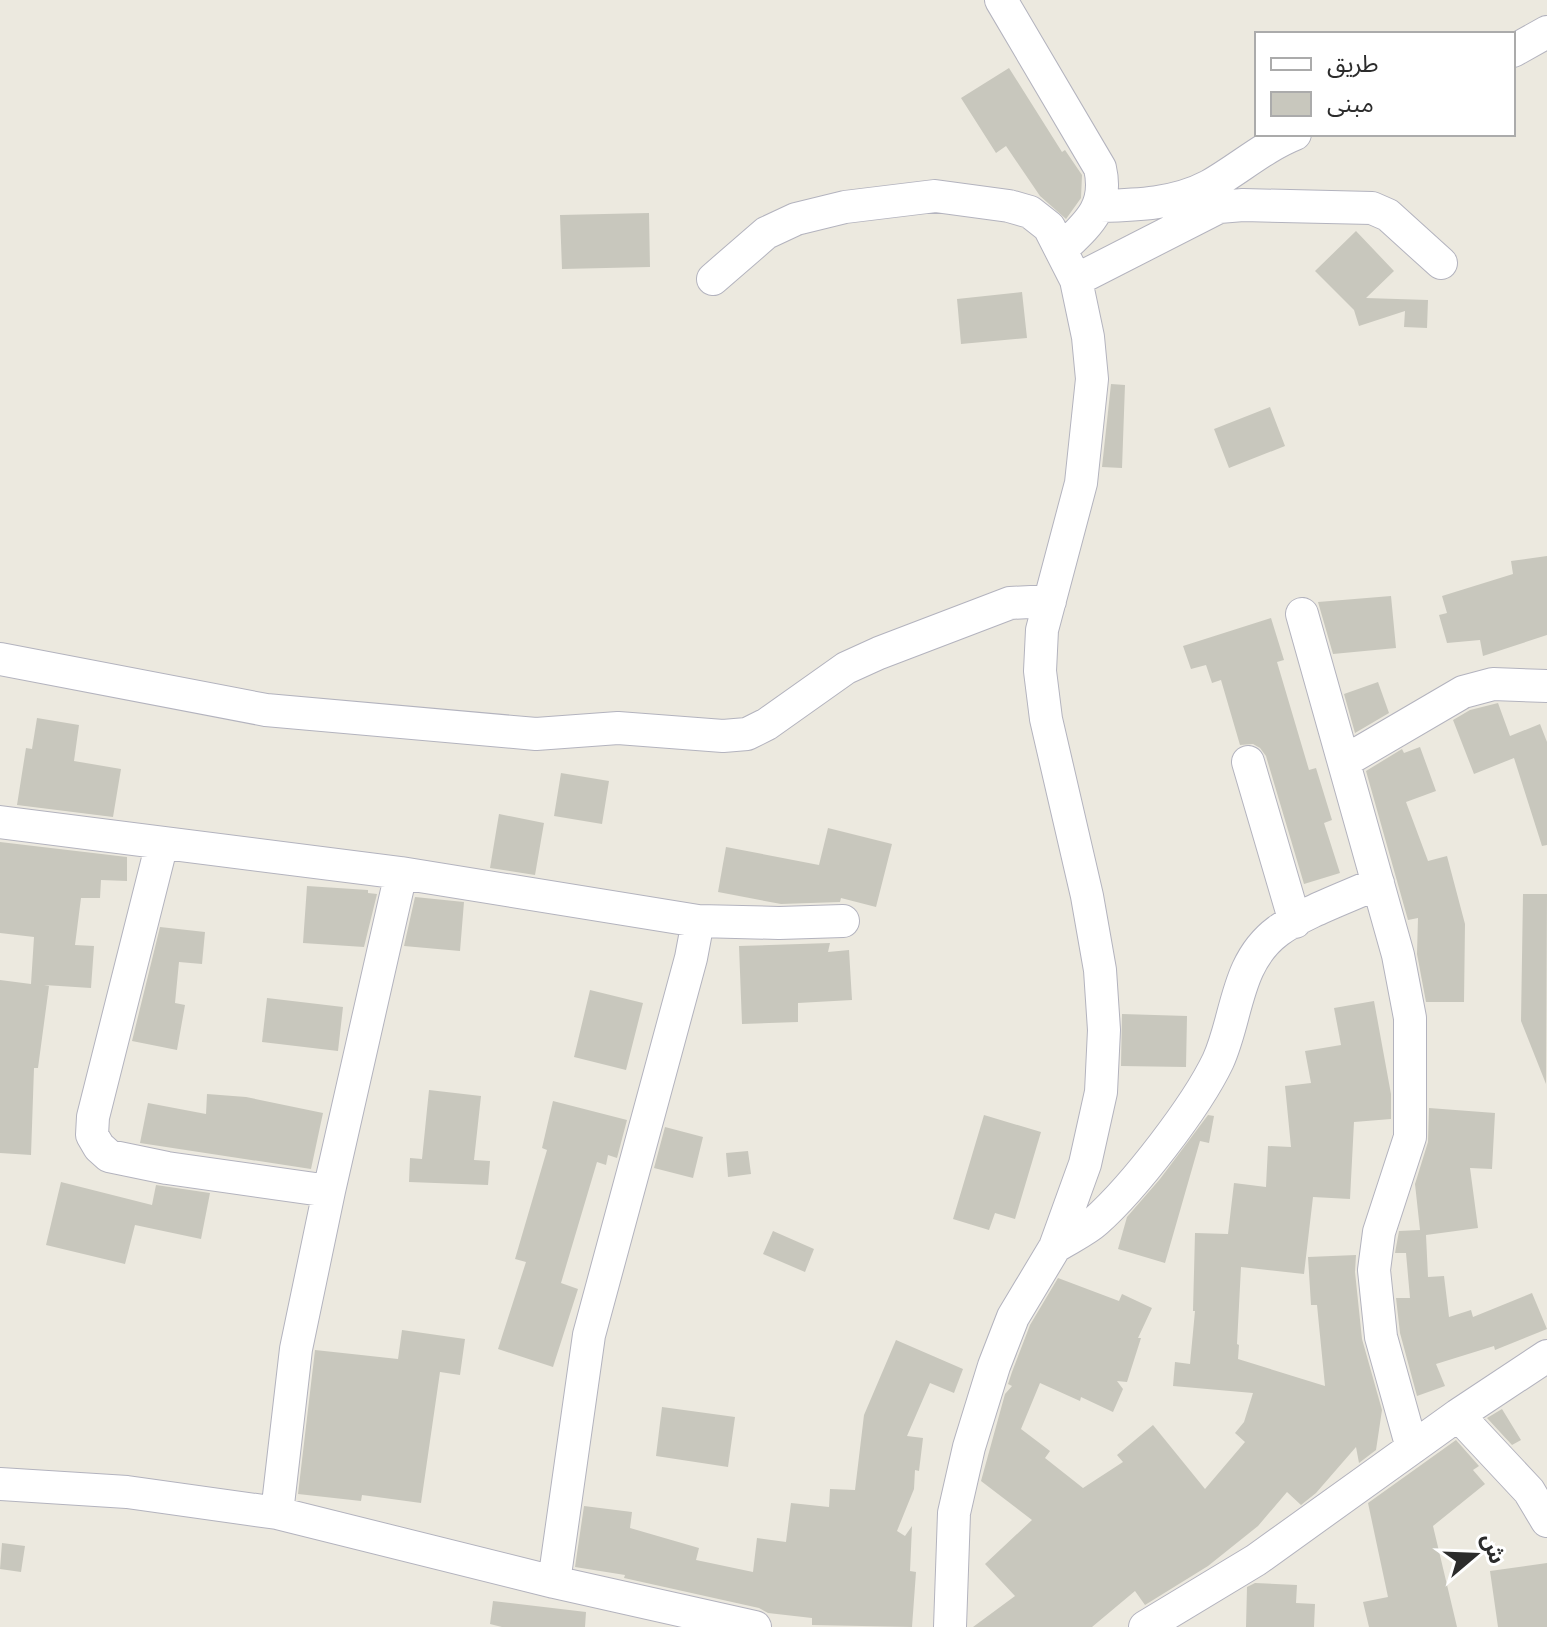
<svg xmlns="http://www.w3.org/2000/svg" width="1547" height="1627" font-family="'Space Grotesk','Noto Sans Arabic',sans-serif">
  <rect width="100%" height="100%" fill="#ece9df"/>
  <path fill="#c8c7bd" d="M 1009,68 L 1062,152 L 1065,150 L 1082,175 L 1081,198 L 1066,219 L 1040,196 L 1006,146 L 996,153 L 961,98 Z
    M 649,213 L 650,267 L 562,269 L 560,215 Z
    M 1356,231 L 1394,271 L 1366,298 L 1428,300 L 1427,328 L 1404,327 L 1405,311 L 1359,326 L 1354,310 L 1315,271 Z
    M 1022,292 L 1027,338 L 961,344 L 957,299 Z
    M 1111,384 L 1125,385 L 1122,468 L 1102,467 Z
    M 1270,407 L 1285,446 L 1229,468 L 1214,429 Z
    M 1547,556 L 1547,635 L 1483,656 L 1480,640 L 1447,643 L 1439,615 L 1447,613 L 1442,596 L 1513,574 L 1511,561 Z
    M 1391,596 L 1396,648 L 1333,654 L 1318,602 Z
    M 1271,618 L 1284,660 L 1277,662 L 1309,770 L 1316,768 L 1332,820 L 1324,823 L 1340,873 L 1304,884 L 1266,756 L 1260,748 L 1253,744 L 1240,745 L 1221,680 L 1212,683 L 1206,665 L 1191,669 L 1183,646 Z
    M 1378,682 L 1389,713 L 1355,733 L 1344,694 Z
    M 1498,703 L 1510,736 L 1540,724 L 1547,742 L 1547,845 L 1542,846 L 1514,758 L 1474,774 L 1453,720 L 1470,710 Z
    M 37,718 L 79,725 L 74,761 L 121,769 L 113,817 L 17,805 L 26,748 L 32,749 Z
    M 1420,747 L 1436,791 L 1406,802 L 1428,861 L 1447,856 L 1465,924 L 1464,1002 L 1426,1002 L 1417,954 L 1418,918 L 1408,920 L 1366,771 L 1402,749 L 1404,753 Z
    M 561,773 L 609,781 L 602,824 L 554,816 Z
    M 499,814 L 544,823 L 535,875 L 490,868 Z
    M 828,828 L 892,844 L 876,907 L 841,898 L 840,902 L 781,904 L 718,892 L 726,847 L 819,865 Z
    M 0,842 L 127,857 L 127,881 L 101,880 L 100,898 L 81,898 L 75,945 L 94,946 L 91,988 L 44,985 L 49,986 L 38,1068 L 34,1068 L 31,1155 L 0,1153 L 0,980 L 31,984 L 34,937 L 0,933 Z
    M 307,886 L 368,890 L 368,893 L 377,894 L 364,947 L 303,943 Z
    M 1523,894 L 1547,894 L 1546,1084 L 1521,1021 Z
    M 415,897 L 464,902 L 460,951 L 404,946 Z
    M 160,927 L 205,932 L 202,964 L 179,962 L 175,1003 L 185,1005 L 177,1050 L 132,1041 Z
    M 830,943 L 828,952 L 849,950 L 852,1000 L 798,1003 L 798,1022 L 742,1024 L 739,946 Z
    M 590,990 L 643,1003 L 626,1070 L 574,1057 Z
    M 267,998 L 343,1007 L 338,1051 L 262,1042 Z
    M 1374,1001 L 1391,1094 L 1391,1119 L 1354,1122 L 1350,1199 L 1313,1197 L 1304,1274 L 1241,1267 L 1237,1344 L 1239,1345 L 1238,1359 L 1325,1386 L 1317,1305 L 1311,1305 L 1308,1257 L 1356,1255 L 1355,1272 L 1362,1339 L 1382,1410 L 1376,1450 L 1359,1463 L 1356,1447 L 1316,1493 L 1301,1505 L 1287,1492 L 1258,1526 L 1208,1566 L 1145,1605 L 1135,1591 L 1092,1627 L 973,1627 L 1015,1596 L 985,1564 L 1032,1520 L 981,1481 L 1005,1394 L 1012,1386 L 1008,1384 L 1012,1372 L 1030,1325 L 1058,1278 L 1119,1301 L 1122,1294 L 1152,1308 L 1138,1338 L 1141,1338 L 1127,1382 L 1117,1381 L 1123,1389 L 1113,1412 L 1081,1397 L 1080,1401 L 1040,1383 L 1021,1429 L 1050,1451 L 1045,1458 L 1083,1488 L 1123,1462 L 1117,1455 L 1153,1425 L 1205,1489 L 1245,1442 L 1235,1433 L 1244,1422 L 1253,1393 L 1173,1386 L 1175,1362 L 1190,1364 L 1195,1311 L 1193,1311 L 1195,1233 L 1228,1234 L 1234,1183 L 1266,1187 L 1268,1146 L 1291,1147 L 1285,1086 L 1311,1083 L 1305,1051 L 1341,1045 L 1334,1008 Z
    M 1122,1014 L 1187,1016 L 1186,1067 L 1121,1066 Z
    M 429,1090 L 481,1096 L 474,1160 L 490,1161 L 488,1185 L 409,1182 L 410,1158 L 422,1159 Z
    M 207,1094 L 246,1097 L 323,1113 L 311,1169 L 140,1143 L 148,1103 L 206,1114 Z
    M 553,1101 L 627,1120 L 617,1158 L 608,1155 L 606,1165 L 597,1162 L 561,1283 L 578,1289 L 553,1367 L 498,1349 L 526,1262 L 515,1259 L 547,1150 L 542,1148 Z
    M 1429,1108 L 1495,1113 L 1492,1169 L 1470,1168 L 1478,1228 L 1426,1235 L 1428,1277 L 1444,1276 L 1449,1317 L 1471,1310 L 1473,1317 L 1532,1293 L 1547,1329 L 1495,1350 L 1494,1346 L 1436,1364 L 1445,1386 L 1417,1396 L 1400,1333 L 1396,1298 L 1410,1298 L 1406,1253 L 1395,1253 L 1399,1231 L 1420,1230 L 1415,1184 L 1428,1142 Z
    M 984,1115 L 1041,1132 L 1015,1219 L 995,1213 L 989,1230 L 953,1219 Z
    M 1208,1115 L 1214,1116 L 1209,1143 L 1200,1141 L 1165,1263 L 1118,1249 L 1127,1217 L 1160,1179 Z
    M 665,1127 L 703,1137 L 693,1178 L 654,1168 Z
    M 748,1151 L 751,1174 L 728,1177 L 726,1153 Z
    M 61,1182 L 152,1205 L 156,1185 L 210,1193 L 201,1239 L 135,1225 L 125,1264 L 46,1245 Z
    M 773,1231 L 814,1249 L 805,1272 L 763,1254 Z
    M 402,1330 L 465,1339 L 460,1375 L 440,1372 L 421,1503 L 362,1495 L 361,1501 L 298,1494 L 315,1350 L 398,1359 Z
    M 896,1340 L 963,1369 L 954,1393 L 930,1383 L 907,1436 L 923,1438 L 919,1471 L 915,1470 L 914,1489 L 897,1531 L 905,1536 L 912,1526 L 910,1571 L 916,1572 L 912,1627 L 812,1625 L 812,1618 L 768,1613 L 759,1608 L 624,1578 L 625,1575 L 575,1567 L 584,1506 L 632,1512 L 630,1528 L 699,1548 L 696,1560 L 753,1572 L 757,1538 L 786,1542 L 791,1503 L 829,1507 L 830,1489 L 855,1490 L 864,1415 Z
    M 662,1407 L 735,1417 L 728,1467 L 656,1456 Z
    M 1502,1409 L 1521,1440 L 1512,1445 L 1487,1418 Z
    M 1456,1440 L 1479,1466 L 1473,1470 L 1485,1484 L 1433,1526 L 1457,1627 L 1369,1627 L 1363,1602 L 1388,1597 L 1368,1503 Z
    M 2,1543 L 25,1546 L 21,1572 L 0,1569 Z
    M 1547,1563 L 1547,1627 L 1498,1627 L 1490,1571 Z
    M 1255,1583 L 1297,1585 L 1296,1603 L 1315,1604 L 1314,1627 L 1246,1627 L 1247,1587 Z
    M 493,1601 L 586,1612 L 585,1627 L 502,1627 L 490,1624 Z"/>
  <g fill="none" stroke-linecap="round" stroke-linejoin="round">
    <defs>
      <path id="minor" d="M 1001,0 L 1100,168 C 1109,207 1088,224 1062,249
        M 1513,51 L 1547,32
        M 1100,206 C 1137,205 1175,204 1209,186 C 1239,169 1263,147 1295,134
        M 713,279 L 766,233 L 796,219 L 845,207 L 935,196 L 1009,206 L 1030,212 L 1049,227 L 1076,280 L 1088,337 L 1092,379 L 1081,483 L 1042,630 L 1040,671 L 1046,719 L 1087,896 L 1100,970 L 1104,1030 L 1101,1092 L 1085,1164 L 1055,1247 L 1013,1317 L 994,1366 L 969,1447 L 954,1513 L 950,1627
        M 1076,280 L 1219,207 L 1243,205 L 1372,208 L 1388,215 L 1441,263
        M 1302,614 L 1398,955 L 1410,1018 L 1410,1137 L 1379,1232 L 1374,1270 L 1381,1337 L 1412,1448
        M 0,659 L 266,710 L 536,734 L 618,728 L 723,736 L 747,734 L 767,724 L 846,668 L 879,653 L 1010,603 L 1050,601
        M 1345,761 L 1463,692 L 1493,684 L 1547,686
        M 1248,762 L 1295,922
        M 0,822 L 401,873 L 698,921
        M 162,843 L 93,1117 L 92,1135 L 99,1147 L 109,1156 L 167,1168 L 329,1191
        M 1055,1247 C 1069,1238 1085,1231 1096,1221 C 1134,1187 1196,1107 1218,1061 C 1238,1017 1235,963 1278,931 C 1302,913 1350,896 1378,883
        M 1458,1415 L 1529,1491 L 1547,1521
        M 0,1484 L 127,1492 L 277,1513 L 554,1582 L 755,1627
        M 277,1513 L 296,1349 L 329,1191 L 401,873
        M 554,1582 L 589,1335 L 691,958 L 698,921 L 779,923 L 843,921
        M 1145,1627 L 1256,1560 L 1458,1415 L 1547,1356"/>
    </defs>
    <use href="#minor" stroke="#b3b3be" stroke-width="34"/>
    <use href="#minor" stroke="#fff" stroke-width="32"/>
  </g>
  <rect x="1255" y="32" width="260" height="104" fill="#ffffff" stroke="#ababab" stroke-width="2"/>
  <rect x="1271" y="58" width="40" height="12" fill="#ffffff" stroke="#ababab" stroke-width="2"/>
  <text x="1327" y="72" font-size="24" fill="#2c2c2c">طريق</text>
  <rect x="1271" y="92" width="40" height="24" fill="#c8c7bd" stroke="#ababab" stroke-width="2"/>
  <text x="1327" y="112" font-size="24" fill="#2c2c2c">مبنى</text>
  <g transform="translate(1475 1555) rotate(71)" stroke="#ffffff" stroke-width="6" paint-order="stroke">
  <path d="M0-6L14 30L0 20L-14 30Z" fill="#2c2c2c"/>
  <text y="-12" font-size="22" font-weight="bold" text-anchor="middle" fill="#2c2c2c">ش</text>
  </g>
</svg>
